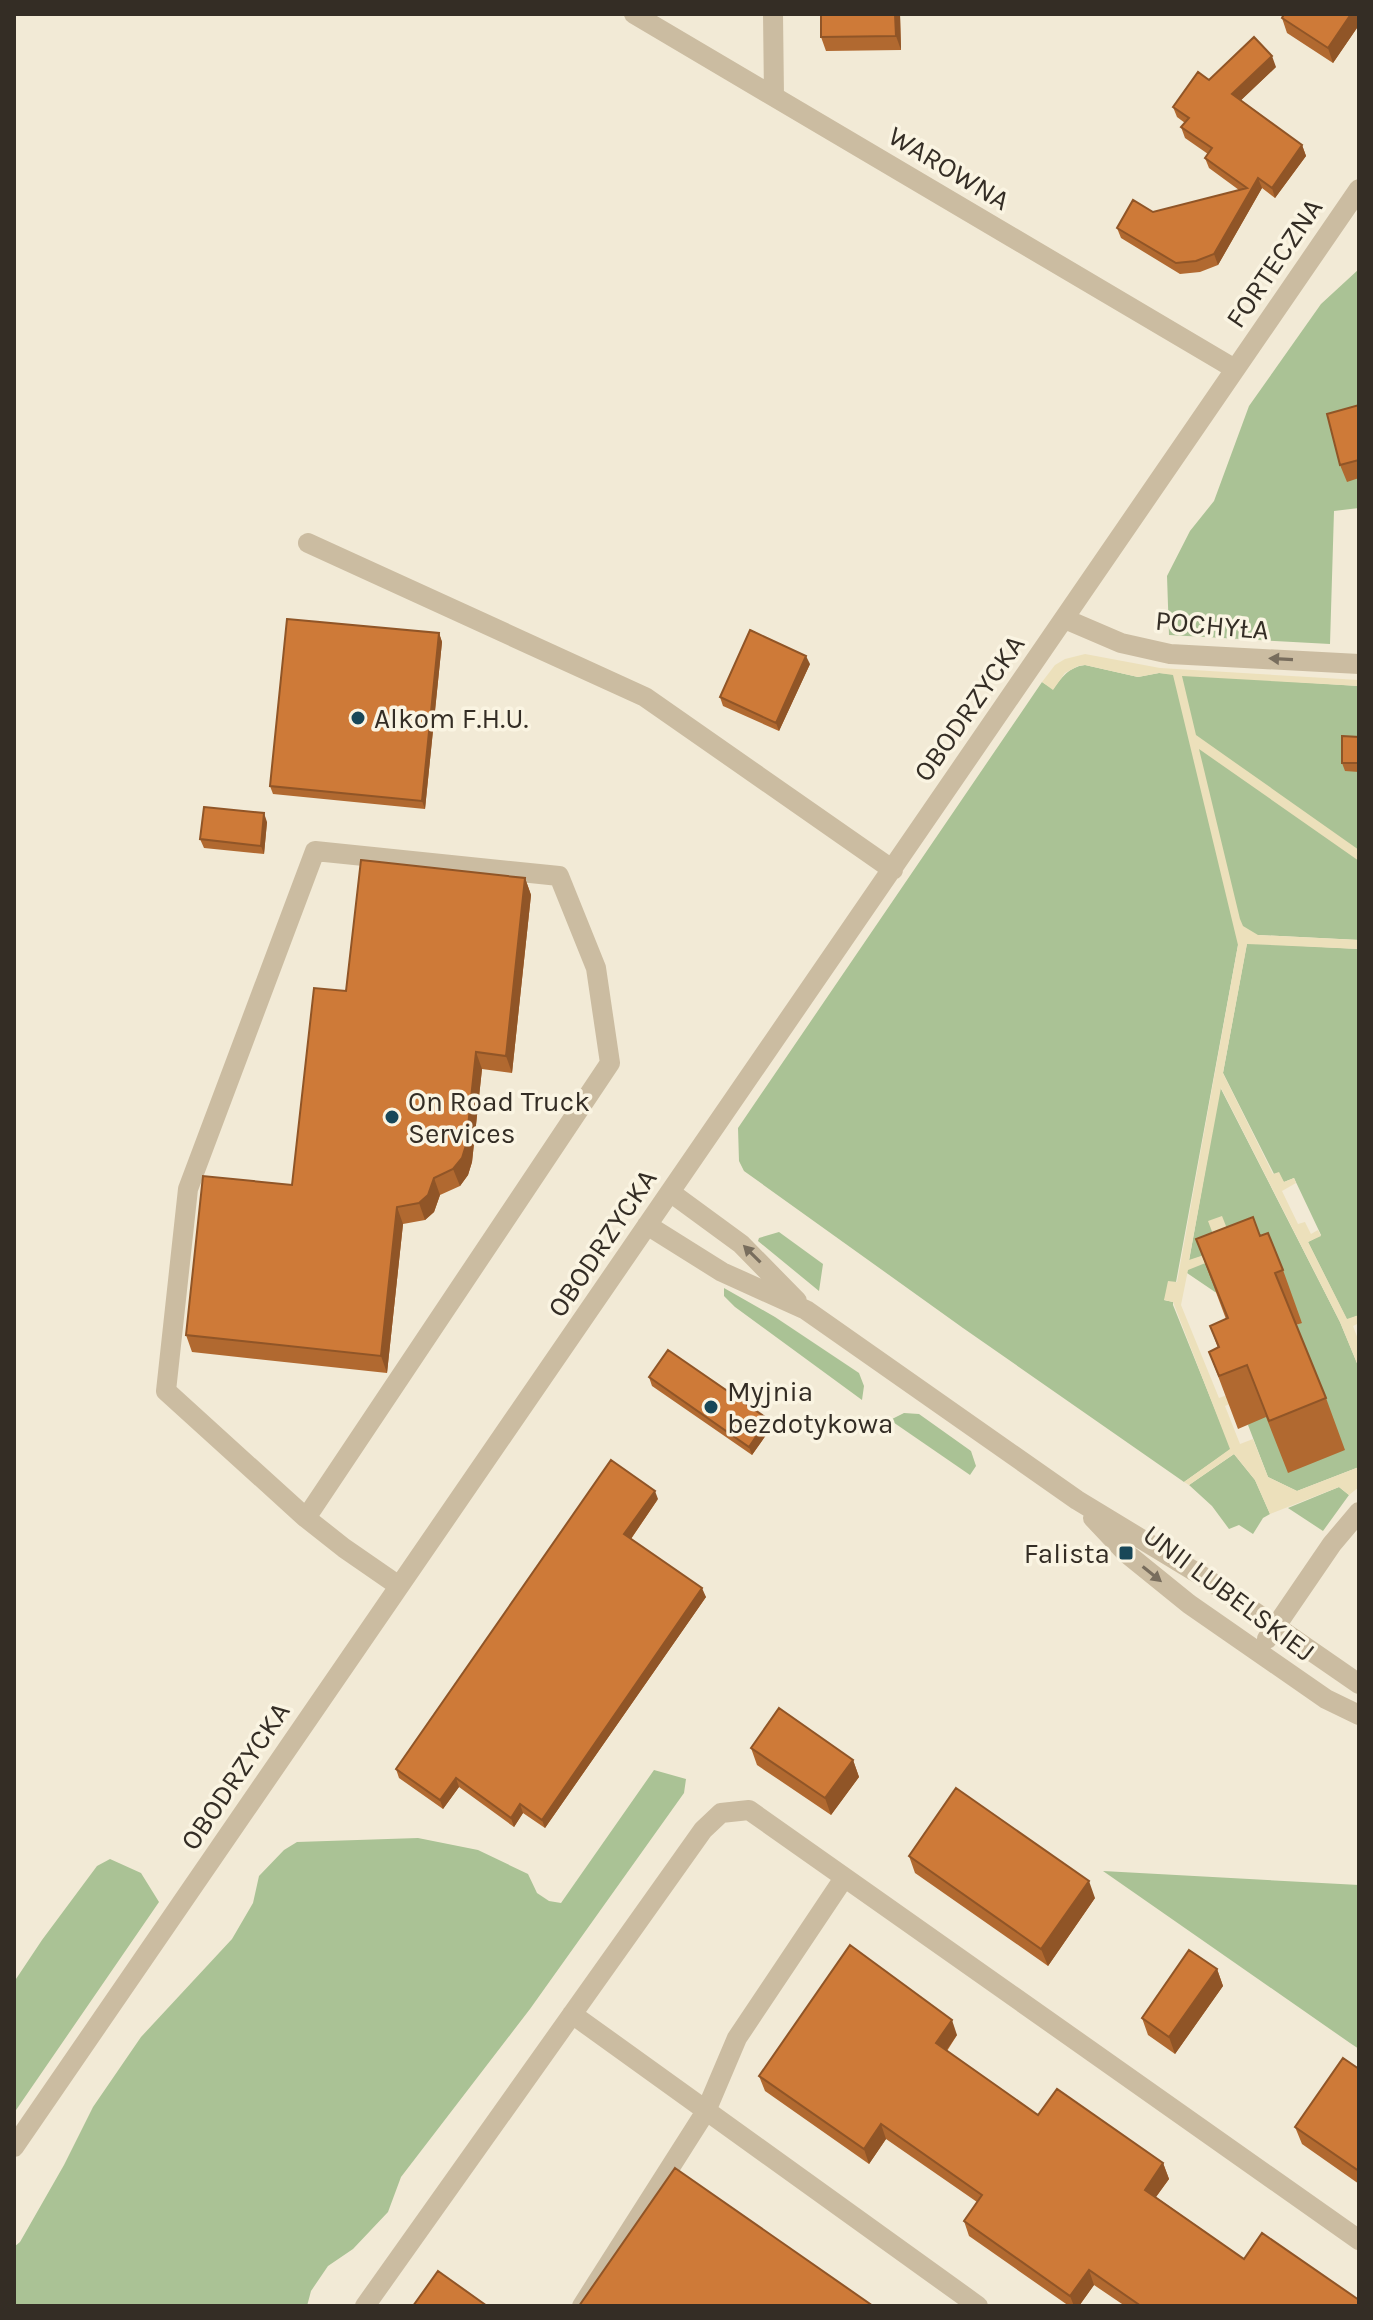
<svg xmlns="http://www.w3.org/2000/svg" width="1373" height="2320" font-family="Karla,sans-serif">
  <rect width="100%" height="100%" fill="#f2ead6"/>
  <path fill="#aac295" d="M 1359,269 L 1359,508 L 1334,511 L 1330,644 L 1169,635 L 1167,576 L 1190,531 L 1214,501 L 1249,406 L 1321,304 Z
    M 1085,665 L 1138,677 L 1159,673 L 1359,686 L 1359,940 L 1258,935 L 1238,945 L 1176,1282 L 1164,1300 L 1173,1302 L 1173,1305 L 1231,1449 L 1184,1482 L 963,1328 L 744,1171 L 739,1161 L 738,1128 L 1042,682 L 1053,689 C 1062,677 1069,667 1085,665 Z
    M 1247,943 L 1359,949 L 1359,1315 L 1347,1320 L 1308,1242 L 1321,1235 L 1294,1178 L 1284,1182 L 1274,1174 L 1223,1073 Z
    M 1220,1087 L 1340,1322 L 1359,1368 L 1359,1467 L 1297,1491 L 1268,1477 L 1248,1425 L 1295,1326 L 1302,1322 L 1215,1292 L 1187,1273 L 1187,1270 L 1219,1250 L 1189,1261 Z
    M 779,1232 L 823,1264 L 819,1291 L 758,1241 L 759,1238 Z
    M 724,1288 L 775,1317 L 859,1373 L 864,1386 L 862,1400 L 735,1307 L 724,1296 Z
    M 904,1413 L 919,1414 L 971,1451 L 976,1466 L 970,1475 L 890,1420 Z
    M 1234,1454 L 1255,1480 L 1270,1514 L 1263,1518 L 1253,1534 L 1239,1525 L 1229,1529 L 1212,1506 L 1189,1485 Z
    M 1339,1487 L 1349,1495 L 1323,1531 L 1288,1508 Z
    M 654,1770 L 686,1779 L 684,1793 L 530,2009 L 401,2177 L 388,2212 L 353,2249 L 328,2266 L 311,2291 L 307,2306 L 14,2306 L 14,2247 L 20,2242 L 64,2165 L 93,2107 L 141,2037 L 232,1939 L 253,1903 L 259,1876 L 284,1850 L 297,1842 L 418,1838 L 478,1850 L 528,1874 L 537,1893 L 549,1901 L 561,1903 Z
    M 110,1859 L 141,1873 L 159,1902 L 14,2113 L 14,1982 L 42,1940 L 97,1866 Z
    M 1103,1871 L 1359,1885 L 1359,2049 L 1350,2043 Z"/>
  <path fill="#ece0bb" d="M 1085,654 L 1160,668 L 1359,680 L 1359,686 L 1182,676 L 1196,735 L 1359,850 L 1359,861 L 1199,749 L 1240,919 L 1243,926 L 1258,935 L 1359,940 L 1359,949 L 1247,944 L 1223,1073 L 1273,1174 L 1279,1172 L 1284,1182 L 1294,1178 L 1296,1183 L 1282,1191 L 1298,1224 L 1305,1222 L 1311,1234 L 1318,1230 L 1321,1236 L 1308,1242 L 1347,1319 L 1359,1315 L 1359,1323 L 1353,1326 L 1359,1342 L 1359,1368 L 1340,1322 L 1221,1088 L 1189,1260 L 1219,1250 L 1208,1221 L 1222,1216 L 1247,1279 L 1228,1254 L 1188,1270 L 1181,1305 L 1219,1398 L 1230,1394 L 1238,1400 L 1225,1406 L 1240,1444 L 1253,1439 L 1268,1477 L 1297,1491 L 1359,1467 L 1359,1487 L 1349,1495 L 1339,1487 L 1270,1514 L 1255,1480 L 1234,1454 L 1189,1485 L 1184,1482 L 1230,1449 L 1173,1302 L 1164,1300 L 1168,1281 L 1177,1282 L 1238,945 L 1173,675 L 1159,673 L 1138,677 L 1085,665 L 1078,666 L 1065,673 L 1053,690 L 1042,682 L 1055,665 L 1065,659 Z"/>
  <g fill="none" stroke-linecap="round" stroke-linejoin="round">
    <path stroke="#cbbca1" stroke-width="20" d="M 634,14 L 1235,369
      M 773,14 L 774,96
      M 308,543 L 645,697 L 893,870
      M 1065,619 L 1121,643 L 1170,654 L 1359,664
      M 670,1192 L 741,1244 L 797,1301
      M 647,1225 L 722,1272 L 806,1310 L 1077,1500 L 1207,1579 L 1359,1684
      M 306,1518 L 166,1391 L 188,1189 L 315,851 L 559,876 L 596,968 L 610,1063 L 306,1518 L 344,1548 L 399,1586
      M 1093,1518 L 1126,1553 L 1189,1604 L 1326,1699 L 1359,1715
      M 1267,1639 L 1332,1544 L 1359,1512
      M 572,2014 L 978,2306
      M 14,2147 L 1359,189
      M 365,2306 L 703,1830 L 721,1813 L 749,1810 L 1359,2240
      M 582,2306 L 706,2111 L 737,2038 L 844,1878"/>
  </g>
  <path fill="#b16930" d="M 821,14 L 900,14 L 901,50 L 826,51 L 821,37 Z
    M 1359,14 L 1359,25 L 1333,63 L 1287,33 L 1282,18 Z
    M 1276,67 L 1241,100 L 1302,145 L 1306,156 L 1275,198 L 1262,188 L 1218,265 L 1200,272 L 1180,274 L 1121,238 L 1117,228 L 1153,212 L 1239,190 L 1209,168 L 1205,158 L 1208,154 L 1185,138 L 1181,127 L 1185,123 L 1177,117 L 1173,107 L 1209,80 Z
    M 1359,405 L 1359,478 L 1347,482 L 1340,465 Z
    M 439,633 L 442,642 L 425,809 L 273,794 L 270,786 Z
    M 810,664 L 779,731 L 723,706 L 720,697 Z
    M 1359,737 L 1359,772 L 1345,771 L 1342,763 Z
    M 267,822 L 264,854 L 204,848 L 200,839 Z
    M 525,878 L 531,895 L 512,1073 L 482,1069 L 472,1162 L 468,1175 L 460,1186 L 440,1195 L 434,1212 L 425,1220 L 403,1224 L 387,1373 L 192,1352 L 186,1335 L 292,1185 Z
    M 1260,1236 L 1283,1270 L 1302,1323 L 1296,1325 L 1326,1398 L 1345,1450 L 1288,1473 L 1266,1417 L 1238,1429 L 1209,1352 L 1218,1348 L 1210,1326 L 1226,1319 L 1196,1239 Z
    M 649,1377 L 771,1428 L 752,1455 L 652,1386 Z
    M 658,1499 L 631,1539 L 706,1597 L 545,1828 L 523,1813 L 514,1827 L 459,1787 L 443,1809 L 399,1778 L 396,1769 Z
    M 751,1748 L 853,1760 L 859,1777 L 831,1815 L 757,1765 Z
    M 909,1856 L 1095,1898 L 1048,1966 L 915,1873 Z
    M 1217,1969 L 1223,1986 L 1175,2054 L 1148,2035 L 1142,2018 Z
    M 957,2035 L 947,2051 L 1038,2115 L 1163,2163 L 1169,2179 L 1156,2197 L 1244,2259 L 1359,2306 L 1125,2306 L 1094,2285 L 1079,2306 L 1069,2306 L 969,2236 L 964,2221 L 977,2202 L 886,2139 L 869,2164 L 765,2091 L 759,2076 Z
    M 1359,2069 L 1359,2184 L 1302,2144 L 1295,2127 Z"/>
  <path fill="#905527" d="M 895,14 L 900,14 L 901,50 L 896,36 Z
    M 1351,14 L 1359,14 L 1359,25 L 1333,63 L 1328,48 Z
    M 1272,56 L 1276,67 L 1236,105 L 1232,94 Z
    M 1302,145 L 1306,156 L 1275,198 L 1272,188 Z
    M 1258,178 L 1262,188 L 1218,265 L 1214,254 Z
    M 439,633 L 442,642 L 425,809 L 422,801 Z
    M 806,656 L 810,664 L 779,731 L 776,723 Z
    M 264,813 L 267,822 L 264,854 L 261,846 Z
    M 525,878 L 531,895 L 512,1073 L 506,1056 Z
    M 476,1052 L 482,1069 L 472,1162 L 468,1175 L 460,1186 L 453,1169 Z
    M 434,1178 L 440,1195 L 434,1212 L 425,1220 L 419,1203 Z
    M 397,1207 L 403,1224 L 387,1373 L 381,1356 Z
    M 768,1419 L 771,1428 L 752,1455 L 749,1447 Z
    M 655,1491 L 658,1499 L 628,1543 L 624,1534 Z
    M 702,1588 L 706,1597 L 545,1828 L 542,1820 Z
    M 853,1760 L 859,1777 L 831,1815 L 825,1798 Z
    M 456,1778 L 459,1787 L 443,1809 L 440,1800 Z
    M 520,1804 L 523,1813 L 514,1827 L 511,1818 Z
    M 1089,1881 L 1095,1898 L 1048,1966 L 1041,1949 Z
    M 1217,1969 L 1223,1986 L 1175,2054 L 1169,2037 Z
    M 952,2020 L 957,2035 L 941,2058 L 936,2043 Z
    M 881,2124 L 886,2139 L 869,2164 L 864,2149 Z
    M 1163,2163 L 1169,2179 L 1150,2205 L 1145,2190 Z
    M 1089,2270 L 1094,2285 L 1079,2306 L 1074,2306 L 1070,2296 Z"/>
  <path fill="#ce7a38" stroke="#905527" stroke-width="2" d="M 821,14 L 895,14 L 896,36 L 821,37 Z
    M 1284,14 L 1351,14 L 1328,48 L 1282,18 Z
    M 1254,37 L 1272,56 L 1232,94 L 1302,145 L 1272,188 L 1258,178 L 1214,254 L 1196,261 L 1176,263 L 1117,228 L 1133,200 L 1153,212 L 1247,188 L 1205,158 L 1212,148 L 1181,127 L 1189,118 L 1173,107 L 1198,72 L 1209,80 Z
    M 1359,405 L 1359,460 L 1340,465 L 1327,414 Z
    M 287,619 L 439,633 L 422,801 L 270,786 Z
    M 750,630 L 806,656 L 776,723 L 720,697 Z
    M 1342,736 L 1359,737 L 1359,763 L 1342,763 Z
    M 204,807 L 264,813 L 261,846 L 200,839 Z
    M 361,860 L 525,878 L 506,1056 L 476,1052 L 466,1145 L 462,1158 L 453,1169 L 434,1178 L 428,1195 L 419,1203 L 397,1207 L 381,1356 L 186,1335 L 203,1176 L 292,1185 L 314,988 L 346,991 Z
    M 1253,1217 L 1260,1236 L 1268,1233 L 1283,1270 L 1275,1273 L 1326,1398 L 1269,1421 L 1247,1365 L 1219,1376 L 1209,1352 L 1219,1347 L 1210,1326 L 1228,1318 L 1196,1239 Z
    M 668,1350 L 768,1419 L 749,1447 L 649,1377 Z
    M 611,1460 L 655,1491 L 624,1534 L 702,1588 L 542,1820 L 520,1804 L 511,1818 L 456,1778 L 440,1800 L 396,1769 Z
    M 779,1708 L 853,1760 L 825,1798 L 751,1748 Z
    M 956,1788 L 1089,1881 L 1041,1949 L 909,1856 Z
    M 850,1945 L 952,2020 L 936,2043 L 1038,2115 L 1057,2089 L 1163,2163 L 1145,2190 L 1244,2259 L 1262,2233 L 1359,2300 L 1359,2306 L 1141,2306 L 1089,2270 L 1070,2296 L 964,2221 L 982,2195 L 881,2124 L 864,2149 L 759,2076 Z
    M 1189,1950 L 1217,1969 L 1169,2037 L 1142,2018 Z
    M 1343,2058 L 1359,2069 L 1359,2171 L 1295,2127 Z
    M 675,2168 L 873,2306 L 579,2306 Z
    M 438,2271 L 487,2306 L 413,2306 Z"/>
  <defs><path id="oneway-solid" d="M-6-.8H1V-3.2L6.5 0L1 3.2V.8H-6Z" transform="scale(2)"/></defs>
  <g fill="#786d5d">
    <use href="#oneway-solid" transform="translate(1281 659) rotate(-177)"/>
    <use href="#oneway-solid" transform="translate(752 1254) rotate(-135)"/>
    <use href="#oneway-solid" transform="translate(1152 1574) rotate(39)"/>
  </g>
  <g fill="#184758" stroke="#faf4e2" stroke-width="3">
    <circle cx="358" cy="718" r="8"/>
    <circle cx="392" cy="1117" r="8"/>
    <circle cx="711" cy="1407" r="8"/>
    <rect x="1118" y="1545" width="16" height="16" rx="4"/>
  </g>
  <g text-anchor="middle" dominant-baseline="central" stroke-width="7" stroke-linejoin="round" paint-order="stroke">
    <g font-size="28" fill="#342d25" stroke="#faf4e2">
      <text transform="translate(949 168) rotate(31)">WAROWNA</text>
      <text transform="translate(1274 263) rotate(-56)">FORTECZNA</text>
      <text transform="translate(1212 625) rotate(5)">POCHYŁA</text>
      <text transform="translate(969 708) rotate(-55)">OBODRZYCKA</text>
      <text transform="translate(602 1243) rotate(-56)">OBODRZYCKA</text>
      <text transform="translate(1229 1593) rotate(37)">UNII LUBELSKIEJ</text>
      <text transform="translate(235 1776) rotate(-56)">OBODRZYCKA</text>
    </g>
    <g font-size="28" fill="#342d25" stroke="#faf4e2" text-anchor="start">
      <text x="374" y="718">Alkom F.H.U.</text>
      <text x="408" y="1101">On Road Truck<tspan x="408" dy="32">Services</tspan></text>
      <text x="727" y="1391">Myjnia<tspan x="727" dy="32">bezdotykowa</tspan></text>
      <text x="1110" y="1553" text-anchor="end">Falista</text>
    </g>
  </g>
  <rect width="1373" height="2320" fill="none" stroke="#342d25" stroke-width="32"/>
</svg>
